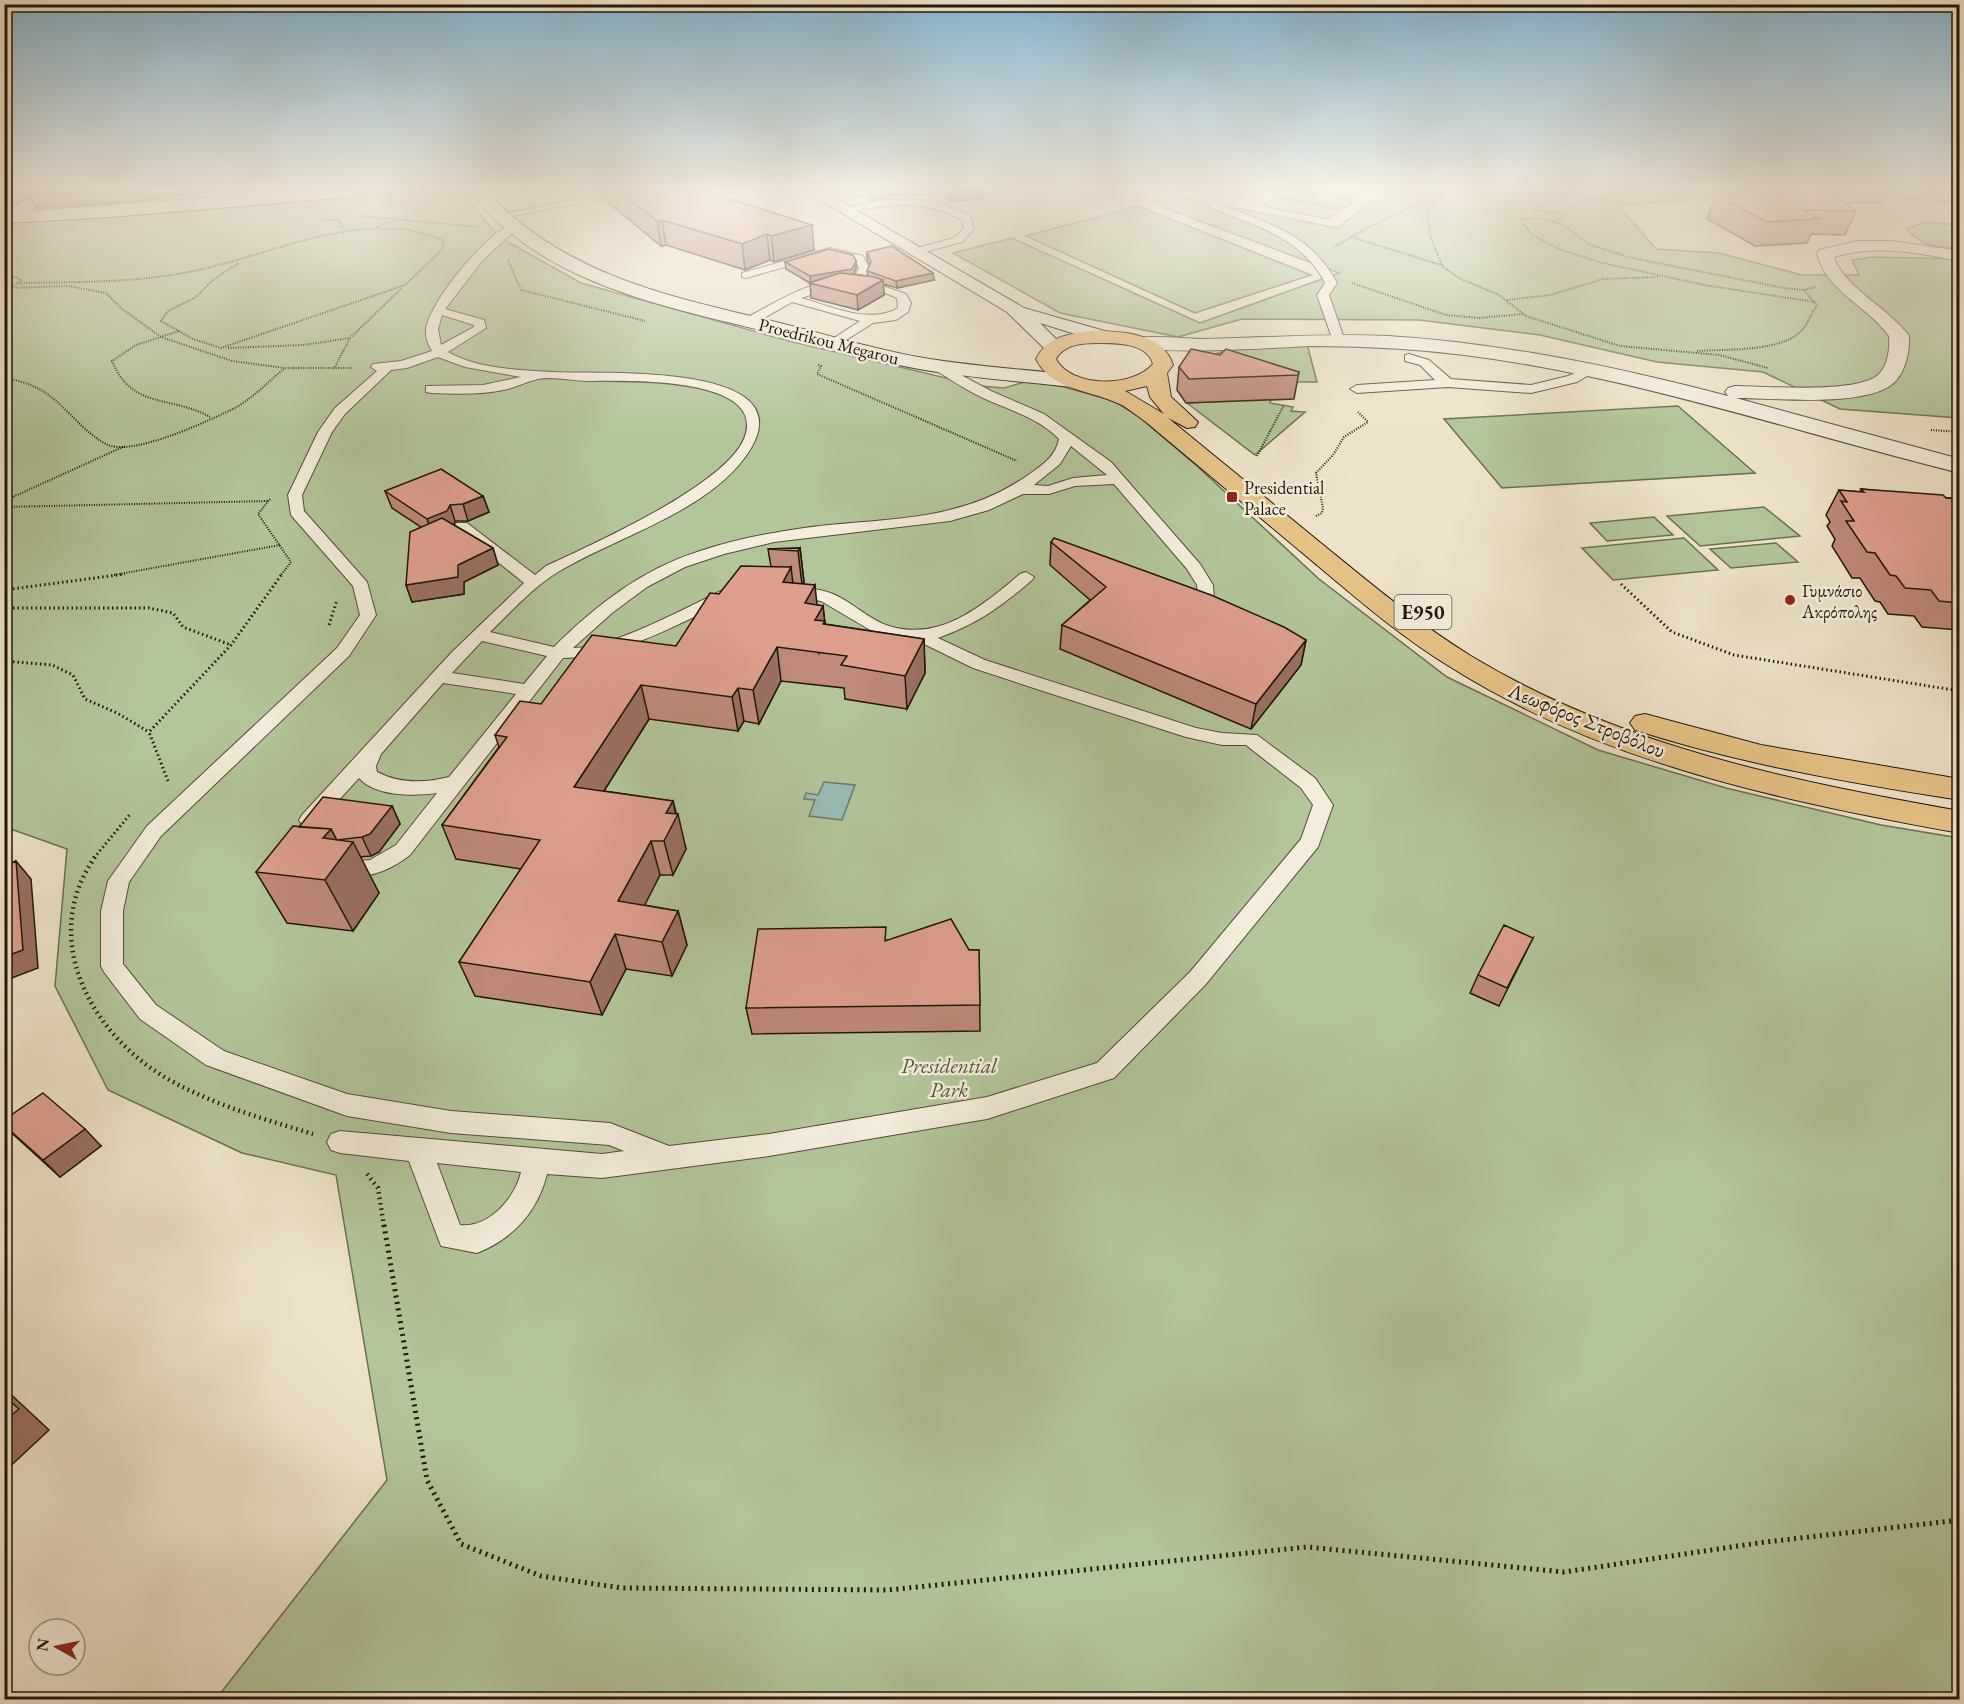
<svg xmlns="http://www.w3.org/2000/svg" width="1964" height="1704" font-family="'EB Garamond',serif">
  <rect width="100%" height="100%" fill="#eee3ca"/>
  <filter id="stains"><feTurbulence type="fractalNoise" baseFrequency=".00333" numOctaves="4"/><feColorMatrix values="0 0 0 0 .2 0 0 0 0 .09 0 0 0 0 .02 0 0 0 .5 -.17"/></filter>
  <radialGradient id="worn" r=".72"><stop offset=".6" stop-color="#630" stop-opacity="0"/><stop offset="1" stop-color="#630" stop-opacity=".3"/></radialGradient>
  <path fill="#b3c59b" stroke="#6a6e53" stroke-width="1.5" d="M 413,189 L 463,191 L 473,206 L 499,237 L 581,283 L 789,341 L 980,386 L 1004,388 L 1025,382 L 1056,385 L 1115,401 L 1138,416 L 1197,466 L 1319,579 L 1447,677 L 1598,750 L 1726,788 L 1881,825 L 1959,838 L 1959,1699 L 216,1699 L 387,1480 L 336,1175 L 242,1153 L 108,1090 L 55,986 L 67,849 L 5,827 L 5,222 C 141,217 278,206 413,189 Z
    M 1290,189 L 1357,200 L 1344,208 L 1279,196 Z
    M 1391,189 L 1724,189 L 1731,198 L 1618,205 L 1656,249 L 1719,253 L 1802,275 L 1859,275 L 1852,260 L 1873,257 L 1959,259 L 1959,418 L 1840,409 L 1763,372 L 1657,362 L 1540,335 L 1419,320 L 1242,319 L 1178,337 L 1060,313 L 953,253 L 1012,238 L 1200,323 L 1339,273 L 1149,202 L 1174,196 L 1337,228 Z
    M 1887,189 L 1959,190 L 1959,203 L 1894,198 Z
    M 1276,197 L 1341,210 L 1328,219 L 1263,206 Z
    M 1138,206 L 1311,275 L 1195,313 L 1026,236 Z
    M 1924,222 L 1959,225 L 1959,249 C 1939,247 1921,247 1907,229 Z
    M 1307,344 L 1317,382 L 1294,382 L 1202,358 C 1236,345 1271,345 1307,344 Z
    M 1271,399 L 1270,403 L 1293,407 L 1291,411 L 1305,412 L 1255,455 L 1187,403 Z
    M 1678,406 L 1755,473 L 1502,488 L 1444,419 Z
    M 1764,507 L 1800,536 L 1700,546 L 1667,516 Z
    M 1654,517 L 1673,535 L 1607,541 L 1590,523 Z
    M 1684,538 L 1718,570 L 1613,580 L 1582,548 Z
    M 1776,543 L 1798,562 L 1731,568 L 1710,549 Z"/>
  <path fill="#99beb7" stroke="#697b72" stroke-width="1.5" d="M 824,782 L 855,785 L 842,820 L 809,816 L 815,800 L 804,799 L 806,793 L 818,795 Z"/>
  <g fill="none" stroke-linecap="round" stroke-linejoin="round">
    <defs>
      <path id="lane" d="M 629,189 L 651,189 L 498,219 L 493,216 Z
        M 1215,189 L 1226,189 L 1216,199 L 1217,203 C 1266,224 1309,231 1337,283 L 1329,295 L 1345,341 L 1343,344 L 1333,341 L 1317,295 L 1325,283 C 1301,236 1254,226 1210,207 L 1206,199 Z
        M 907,199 C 931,200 950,205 971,217 L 974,229 L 962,242 L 918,254 L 913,251 L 914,249 L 954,238 L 964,228 L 962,220 C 925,198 884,205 844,213 L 839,210 L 874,201 Z
        M 511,225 L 515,226 L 515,230 L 482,261 L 445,309 L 484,320 L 486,328 L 448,352 C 477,369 520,370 554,372 C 599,375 814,360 746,456 C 705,513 616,537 558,572 C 533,587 511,612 490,632 L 554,647 C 595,606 641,570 697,552 C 732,540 768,533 804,528 C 886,517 961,524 1031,473 C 1044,464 1056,455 1059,439 C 1038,417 1008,410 981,397 C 964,389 949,378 933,369 L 931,366 L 937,362 L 991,391 L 1044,414 L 1111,462 L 1200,564 L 1213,585 L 1214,599 L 1205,608 L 1193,608 L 1191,604 L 1198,597 L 1197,585 L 1187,569 L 1114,484 L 1075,486 L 1049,494 L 1023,494 L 989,510 L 950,521 L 774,542 L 724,554 L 685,567 L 647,587 L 612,613 L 573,648 C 613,648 685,608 723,590 L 735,590 L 737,594 L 735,598 C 682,621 622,658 563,658 L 410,855 C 387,873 360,882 331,873 L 328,868 L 331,863 L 370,860 L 396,845 L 437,793 C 414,796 376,797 359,778 L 316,825 L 302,825 L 299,820 L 302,815 L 452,652 L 524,583 L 457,529 L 454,526 L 457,523 L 467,523 L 535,575 L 546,566 C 593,544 724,486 744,439 C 770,375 621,381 588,381 C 573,381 553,376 538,379 C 529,381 518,386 508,389 C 483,395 457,394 431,393 L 426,392 L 426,386 L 483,385 L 521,377 L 465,367 L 438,357 L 407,368 L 391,370 L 345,414 L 332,432 L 302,495 L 304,511 L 367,582 L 376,615 L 349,656 L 161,836 L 129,882 L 123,911 L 123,964 L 156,1005 L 224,1051 L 347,1094 L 451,1111 L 610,1123 L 669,1146 L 769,1134 L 987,1097 L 1097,1063 L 1190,972 L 1301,839 L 1313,805 L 1301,788 L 1246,745 L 1222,745 L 1186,737 L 1049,693 L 973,668 L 918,641 L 877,634 L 821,601 L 787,596 L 779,591 L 787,586 C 801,588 819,588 833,594 C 852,602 869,620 889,626 C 941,642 983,605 1020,574 L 1026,572 L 1034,577 L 1032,580 C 1001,607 977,624 938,638 L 985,660 L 1196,728 L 1222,733 L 1257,735 L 1315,778 L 1333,805 L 1318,847 L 1206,984 L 1114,1078 L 987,1119 L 769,1156 L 602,1178 L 547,1174 C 538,1211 513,1239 477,1253 L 441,1246 L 409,1161 L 340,1153 L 331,1150 L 327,1142 L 331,1134 L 340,1131 L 602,1154 L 624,1151 L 609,1145 L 451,1133 L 347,1116 L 206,1065 L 140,1019 L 104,972 L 101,966 L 101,911 L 108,881 L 147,826 L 337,648 L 360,615 L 353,586 L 291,515 L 288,495 L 318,432 L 335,408 L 377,371 L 371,367 L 373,364 L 401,361 L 432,351 C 428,344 425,337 426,329 C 430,302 485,234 511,225 ZM 442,315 L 474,325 L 474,327 L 441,345 L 438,329 ZM 1071,446 L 1107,475 L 1073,478 L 1048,486 L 1034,485 L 1060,464 ZM 482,641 L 547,656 L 524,684 L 452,673 ZM 443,683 L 516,694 L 449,777 C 425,783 400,784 377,772 L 376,766 L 381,754 ZM 437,1163 L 521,1172 C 515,1198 489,1228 460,1225 Z
        M 830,248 L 863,256 L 869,268 L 865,280 L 906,294 L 911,303 L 908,312 L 896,320 L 873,323 L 835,347 L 829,343 L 831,340 L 860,321 L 792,302 L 754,324 L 746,324 L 746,318 C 780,300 814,278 854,278 L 859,268 L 855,260 L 830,254 L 746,278 L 742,277 L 742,273 ZM 841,285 L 876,289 L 897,298 L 898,308 C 869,325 831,306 801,298 Z
        M 1409,354 L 1429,360 L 1451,379 L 1531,385 L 1568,376 L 1593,365 L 1599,369 L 1577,382 L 1531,393 L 1448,387 L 1357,393 L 1350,389 L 1357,385 L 1435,380 L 1420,365 L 1405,361 L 1405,355 Z"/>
      <path id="street" d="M 49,189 L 69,189 L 35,206 L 14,221 L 4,222 L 4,213 L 25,200 Z
        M 272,189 L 288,189 L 291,198 L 288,201 L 278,201 Z
        M 1857,241 L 1892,241 L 1960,251 L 1960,261 C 1919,253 1875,244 1834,257 C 1843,287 1889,308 1909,336 C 1910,352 1905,376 1890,386 C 1857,407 1775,398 1736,398 L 1960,459 L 1960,473 C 1774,427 1594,362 1402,349 C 1372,347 1341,346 1311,346 C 1284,347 1139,358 1127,342 C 1134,333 1188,339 1202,339 C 1264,338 1326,333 1388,336 C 1503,343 1617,367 1728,396 L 1725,392 L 1728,388 L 1735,386 C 1765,386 1856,394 1878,375 C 1888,366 1890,349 1889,336 C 1868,306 1827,292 1817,254 L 1819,250 Z"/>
      <path id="secondary" d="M 327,189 L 390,189 L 383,194 L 97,218 L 4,223 L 4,213 Z
        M 469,189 L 484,189 C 561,273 662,295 768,320 C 818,332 868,348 918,357 C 969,366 1021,369 1072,375 L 1079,377 L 1082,381 L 1079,385 L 1072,387 C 1021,381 969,378 919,369 C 865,359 813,343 760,330 C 658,305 534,280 469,189 Z
        M 802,189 L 820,189 L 1024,308 L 1108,332 L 1111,336 L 1101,342 L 1040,323 L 1064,347 L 1054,353 L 1047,351 L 1007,312 Z"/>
      <path id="primary" d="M 1090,331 C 1119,331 1163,332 1173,365 L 1167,373 L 1171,397 L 1198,422 L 1195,427 L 1187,428 L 1168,418 C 1223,463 1278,508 1333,553 C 1377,589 1422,626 1471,656 C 1619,746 1790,781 1960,811 L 1960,833 C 1784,801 1605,764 1452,668 C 1401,637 1356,598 1311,560 C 1256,514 1201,468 1146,422 C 1136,415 1126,406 1115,402 C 1085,389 1052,390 1036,359 C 1047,337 1068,334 1090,331 ZM 1099,343 C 1117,343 1147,343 1153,364 C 1133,388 1071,388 1056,359 C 1064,344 1083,343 1099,343 ZM 1147,386 L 1150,397 L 1164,414 L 1125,391 Z
        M 1645,714 L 1761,745 L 1960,779 L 1960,800 C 1850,783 1741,764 1635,730 L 1630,723 L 1635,716 Z"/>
    </defs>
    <use href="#lane" stroke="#544a3b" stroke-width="2"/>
    <use href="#street" stroke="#544a3b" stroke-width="2"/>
    <use href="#secondary" stroke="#20170b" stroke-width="2"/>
    <use href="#primary" stroke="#20170b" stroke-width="2"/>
    <path stroke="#20170b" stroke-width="2" stroke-dasharray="1 1.5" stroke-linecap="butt" d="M 1450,189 L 1434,202 L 1427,212 L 1431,239 L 1443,267 L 1461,279 L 1499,295 L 1526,316 L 1620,346 L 1719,355 L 1768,368
      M 1549,189 L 1559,194 L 1563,200 L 1536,206 L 1535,210 L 1566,214
      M 362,216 L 477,227
      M 324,219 L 340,221 L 342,229
      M 1555,222 L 1578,201 L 1610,195 L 1608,189
      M 376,227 L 395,220
      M 1351,237 L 1441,265
      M 1334,247 L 1367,228 L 1440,194
      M 508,260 L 521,290 L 645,321
      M 4,273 L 22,280 L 10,288 L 68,286 L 106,293 L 122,309 L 161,337 L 232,361 L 285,368 L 353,368
      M 19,283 C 73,282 129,283 183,273 C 259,260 330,220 409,230 C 421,232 433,237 444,240 L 442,250 L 405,285 L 221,348 L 193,339 L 179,331 L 136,345 L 112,361 C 132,410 171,395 210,417
      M 1352,283 L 1446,315 L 1479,318 L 1523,314
      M 1815,287 L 1804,290 L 1784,288 L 1632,258 L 1590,245 L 1562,224 L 1537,218 L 1520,219 L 1532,235 L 1561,250 L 1603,263 L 1704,285 L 1815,302
      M 1507,300 L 1550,295 L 1603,279 L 1659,277
      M 179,331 L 161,321 L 168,311 L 196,297 L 214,279 L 239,263
      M 228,348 L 303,345 L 350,338
      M 1697,351 C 1725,349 1777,352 1799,333 C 1807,326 1811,314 1817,305 L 1804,290
      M 818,365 L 821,366 L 817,374 L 1017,461
      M 335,367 L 350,338 L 402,288
      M 4,377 C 14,380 25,382 35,387 C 62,399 79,430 106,444 C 131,458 210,420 235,408 C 253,398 269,381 285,368
      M 1931,430 L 1960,432
      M 1257,456 L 1284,405
      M 270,499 L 258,514 L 291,562 L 281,575
      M 4,501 L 125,446
      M 4,507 L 268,501
      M 1316,516 L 1322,513 L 1323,508 L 1316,473 L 1333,455 L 1344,437 L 1368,422 L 1358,412
      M 114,575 L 280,545"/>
    <path stroke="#20170b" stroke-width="3" stroke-dasharray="1.5 3" stroke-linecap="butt" d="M 1621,584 L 1672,632 L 1734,655 L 1960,691
      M 4,590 L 125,574
      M 4,608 L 149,608 L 173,613 L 183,627 L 231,645
      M 329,625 L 337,600
      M 4,661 L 52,665 L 73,675 L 85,699 L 117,713 L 149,732
      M 168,781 L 149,732 L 231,645 L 282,574
      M 94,858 L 131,813"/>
    <path stroke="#20170b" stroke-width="4.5" stroke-dasharray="1.5 4" stroke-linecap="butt" d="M 95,857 C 38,938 91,1035 168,1079 C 213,1105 264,1119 313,1134
      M 367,1174 L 378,1188 L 384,1226"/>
    <path stroke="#20170b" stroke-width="5" stroke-dasharray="2 4.5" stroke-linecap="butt" d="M 384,1225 L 427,1480 L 461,1544 L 541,1576 L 622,1588 L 888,1590 L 1307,1547 L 1564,1572 L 1765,1542 L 1960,1520"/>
    <use href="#lane" fill="#f4eddd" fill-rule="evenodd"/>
    <use href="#street" fill="#f4eddd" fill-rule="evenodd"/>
    <use href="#secondary" fill="#f4eddd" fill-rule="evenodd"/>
    <use href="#primary" fill="#e7c285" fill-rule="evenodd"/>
  </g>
  <path fill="#bf897b" stroke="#20170b" stroke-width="1.5" d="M 591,189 L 708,189 L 728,203 L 814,250 L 774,262 L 770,260 L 745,270 L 666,245 L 661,246 L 605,200 L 603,192 L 596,193 Z
    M 852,189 L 983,189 L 983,198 L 950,202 L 943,195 L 892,195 L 870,202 L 870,196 L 853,196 Z
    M 1745,189 L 1889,189 L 1882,203 L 1845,203 L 1856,211 L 1845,235 L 1811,234 L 1807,243 L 1755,246 L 1707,219 L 1716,195 L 1749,194 Z
    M 867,252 L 934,280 L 897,288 L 883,284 L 884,295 L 858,310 L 811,298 L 810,283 L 786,269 L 785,262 L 856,261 L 856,268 L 853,274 L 868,276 L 867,271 L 870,265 L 867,259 Z
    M 1179,367 L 1299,372 L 1294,399 L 1186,403 L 1177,390 Z
    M 1861,489 L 1959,499 L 1959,630 L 1922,627 L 1914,616 L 1888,614 L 1880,602 L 1875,601 L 1860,578 L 1852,578 L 1832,546 L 1835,539 L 1827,526 L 1830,522 L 1826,515 L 1839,490 L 1860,492 Z
    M 385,491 L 483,496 L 489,512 L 468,521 L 455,521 L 454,525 L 493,548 L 498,565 L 464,582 L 464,594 L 412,602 L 406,585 L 421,527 L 392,508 Z
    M 1051,542 L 1306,640 L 1301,665 L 1251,729 L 1060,649 L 1062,625 L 1090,600 L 1050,565 Z
    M 800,548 L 804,582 L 803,584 L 817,605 L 823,606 L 825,624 L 924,639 L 925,673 L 907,709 L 845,699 L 844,688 L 781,681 L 759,724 L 744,721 L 738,731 L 649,719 L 604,791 L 673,801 L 686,849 L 673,875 L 660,875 L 644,905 L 678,911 L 687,945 L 672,976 L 626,969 L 602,1015 L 475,996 L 459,962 L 521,869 L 456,859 L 442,825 L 499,747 L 495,735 L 541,704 L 676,646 L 719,594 L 771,567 L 768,549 Z
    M 392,806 L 400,824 L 379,852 L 371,856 L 360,857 L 379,893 L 353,931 L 287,923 L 256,872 Z
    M 1533,938 L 1499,1006 L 1470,993 L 1478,975 Z
    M 887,940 L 969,950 L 979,950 L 980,1031 L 752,1034 L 746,1008 Z
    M 4,1126 L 101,1146 L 60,1177 Z"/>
  <path fill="#9b6f64" stroke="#20170b" stroke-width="1.5" d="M 4,189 L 229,189 L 140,201 L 36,208 L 30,197 L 4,210 Z
    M 595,189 L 602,189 L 603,192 L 596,193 Z
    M 869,189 L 892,189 L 892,195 L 870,202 Z
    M 950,189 L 983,189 L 983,198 L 950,202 Z
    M 662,220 L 666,245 L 661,246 L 657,221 Z
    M 812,225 L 814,250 L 774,262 L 771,236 Z
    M 767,234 L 770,260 L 745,270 L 742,244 Z
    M 856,261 L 856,268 L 853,276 L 811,284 L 810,276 Z
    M 933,273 L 934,280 L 897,288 L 896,281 Z
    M 883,280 L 884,295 L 858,310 L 857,295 Z
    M 483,496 L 489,512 L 468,521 L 463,504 Z
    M 450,505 L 455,521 L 453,528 L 433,536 L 427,519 Z
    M 493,548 L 498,565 L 464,582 L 464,594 L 412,602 L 406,585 L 458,565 Z
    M 800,548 L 804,582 L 802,585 L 798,551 Z
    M 791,567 L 795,600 L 783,582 Z
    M 815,585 L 818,615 L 823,606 L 828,653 L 825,641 L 819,653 L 816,624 L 805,603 Z
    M 924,639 L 925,673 L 907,709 L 905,676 Z
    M 1306,640 L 1301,665 L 1251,729 L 1256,704 Z
    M 777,647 L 781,681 L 759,724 L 753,690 Z
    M 641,685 L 649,719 L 585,821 L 574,787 Z
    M 738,688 L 744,721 L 738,731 L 732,697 Z
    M 673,801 L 676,817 L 678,814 L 686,849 L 673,875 L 664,841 L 666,813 Z
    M 392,806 L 400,824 L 379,852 L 371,856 L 362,837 Z
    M 331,829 L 344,853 L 353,842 L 379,893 L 353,931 L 325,880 L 323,838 Z
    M 651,841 L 660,875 L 629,936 L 618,901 Z
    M 16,861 L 31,879 L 38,968 L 4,981 L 4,957 Z
    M 678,911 L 687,945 L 672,976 L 662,942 Z
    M 615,934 L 626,969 L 602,1015 L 590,982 Z
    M 85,1129 L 101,1146 L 60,1177 L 43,1160 Z
    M 4,1388 L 49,1430 L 4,1472 Z"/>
  <path fill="#de9f8f" stroke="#20170b" stroke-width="1.5" d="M 616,189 L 708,189 L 728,203 L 730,199 L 812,225 L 771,236 L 767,234 L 742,244 L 662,220 L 657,221 Z
    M 1775,189 L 1827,189 L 1856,211 L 1804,210 L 1818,219 L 1766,222 L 1716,195 L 1775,193 L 1784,199 Z
    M 892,246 L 933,273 L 896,281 L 867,271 L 871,262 L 867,252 Z
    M 829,249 L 853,255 L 856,261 L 852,269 L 810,276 L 785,262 Z
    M 840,273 L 875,277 L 883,280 L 857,295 L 809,283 Z
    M 1191,349 L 1220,355 L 1226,349 L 1299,372 L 1298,375 L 1189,379 L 1179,367 Z
    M 441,469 L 483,496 L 463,504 L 450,505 L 447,511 L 427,519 L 385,491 Z
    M 1861,489 L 1943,495 L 1946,498 L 1959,499 L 1959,603 L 1939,601 L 1931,590 L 1905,588 L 1896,576 L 1890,575 L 1875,553 L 1867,552 L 1846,521 L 1854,521 L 1841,501 L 1847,502 L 1839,490 L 1864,492 Z
    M 442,518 L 493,548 L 458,565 L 458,577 L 406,585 L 410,532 Z
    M 1054,538 L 1211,595 L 1284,627 L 1306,640 L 1256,704 L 1062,625 L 1106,587 L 1051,542 Z
    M 800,548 L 798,551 L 768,549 Z
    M 741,566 L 791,567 L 783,582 L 815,585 L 805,603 L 823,606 L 815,620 L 825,621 L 823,624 L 924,639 L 905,676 L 841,665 L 847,656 L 777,647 L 753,690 L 738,688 L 732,697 L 641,685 L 574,787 L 673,801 L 666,813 L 678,814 L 664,841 L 651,841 L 618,901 L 678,911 L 662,942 L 615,934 L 590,982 L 459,962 L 540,840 L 442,825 L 507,737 L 495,735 L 520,701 L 541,704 L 592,635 L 676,646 L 710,593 L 719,594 Z
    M 323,797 L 392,806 L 370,834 L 362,837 L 337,840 L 331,829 L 299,827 Z
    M 293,826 L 331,829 L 323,838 L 353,842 L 325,880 L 256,872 Z
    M 16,861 L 23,950 L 4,957 L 4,865 Z
    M 951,919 L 969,950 L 979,950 L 980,1005 L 746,1008 L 758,929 L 886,927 L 885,941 Z
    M 1504,925 L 1533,938 L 1507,988 L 1478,975 Z
    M 43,1093 L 85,1129 L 43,1160 L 4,1125 L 4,1120 Z
    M 4,1396 L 19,1409 L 4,1421 Z"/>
  <linearGradient id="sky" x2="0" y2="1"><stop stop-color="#88b8d4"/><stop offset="0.44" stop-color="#f7f2e7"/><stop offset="1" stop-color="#f7f2e7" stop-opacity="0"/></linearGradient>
  <rect width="1964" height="428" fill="url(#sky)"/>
  <g fill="#8f2418" stroke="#f4eddd" stroke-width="2">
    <rect x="1226" y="491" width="12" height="12" rx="3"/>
    <circle cx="1790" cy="600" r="6"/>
  </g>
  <g text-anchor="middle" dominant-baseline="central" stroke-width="5" stroke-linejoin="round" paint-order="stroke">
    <g font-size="18" fill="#20170b" stroke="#f4eddd">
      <text transform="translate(829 341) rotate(14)">Proedrikou Megarou</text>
    </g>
    <g font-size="18" fill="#20170b" stroke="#f4eddd" text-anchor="start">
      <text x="1244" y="487">Presidential<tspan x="1244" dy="21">Palace</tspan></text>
      <text x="1802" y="590">Γυμνάσιο<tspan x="1802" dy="21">Ακρόπολης</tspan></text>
    </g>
    <rect fill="#f4eddd" stroke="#60574a" stroke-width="1.5" x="1394.5" y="595" width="57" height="34" rx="4.5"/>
    <g font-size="20" font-weight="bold" fill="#20170b">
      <text x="1423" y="612">E950</text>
    </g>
    <g font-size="21" fill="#20170b" stroke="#f4eddd">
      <text transform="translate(1587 720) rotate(22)">Λεωφόρος Στροβόλου</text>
    </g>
    <g font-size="21" font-style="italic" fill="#53543d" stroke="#f4eddd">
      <text x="949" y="1065">Presidential<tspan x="949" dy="24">Park</tspan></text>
    </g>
  </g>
  <rect width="1964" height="1704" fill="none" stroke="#eee3ca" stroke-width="24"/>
  <rect x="6" y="6" width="1952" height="1692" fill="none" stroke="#20170b" stroke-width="3"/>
  <rect x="12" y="12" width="1940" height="1680" fill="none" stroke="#20170b" stroke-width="1.5"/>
  <g transform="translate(57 1647) rotate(279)"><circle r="28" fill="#f4eddd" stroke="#9f9789" stroke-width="1.5"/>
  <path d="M0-4.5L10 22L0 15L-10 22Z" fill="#8f2418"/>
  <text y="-9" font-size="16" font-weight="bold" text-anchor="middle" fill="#20170b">N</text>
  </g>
  <rect width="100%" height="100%" filter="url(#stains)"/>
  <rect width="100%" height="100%" fill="url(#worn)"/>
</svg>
